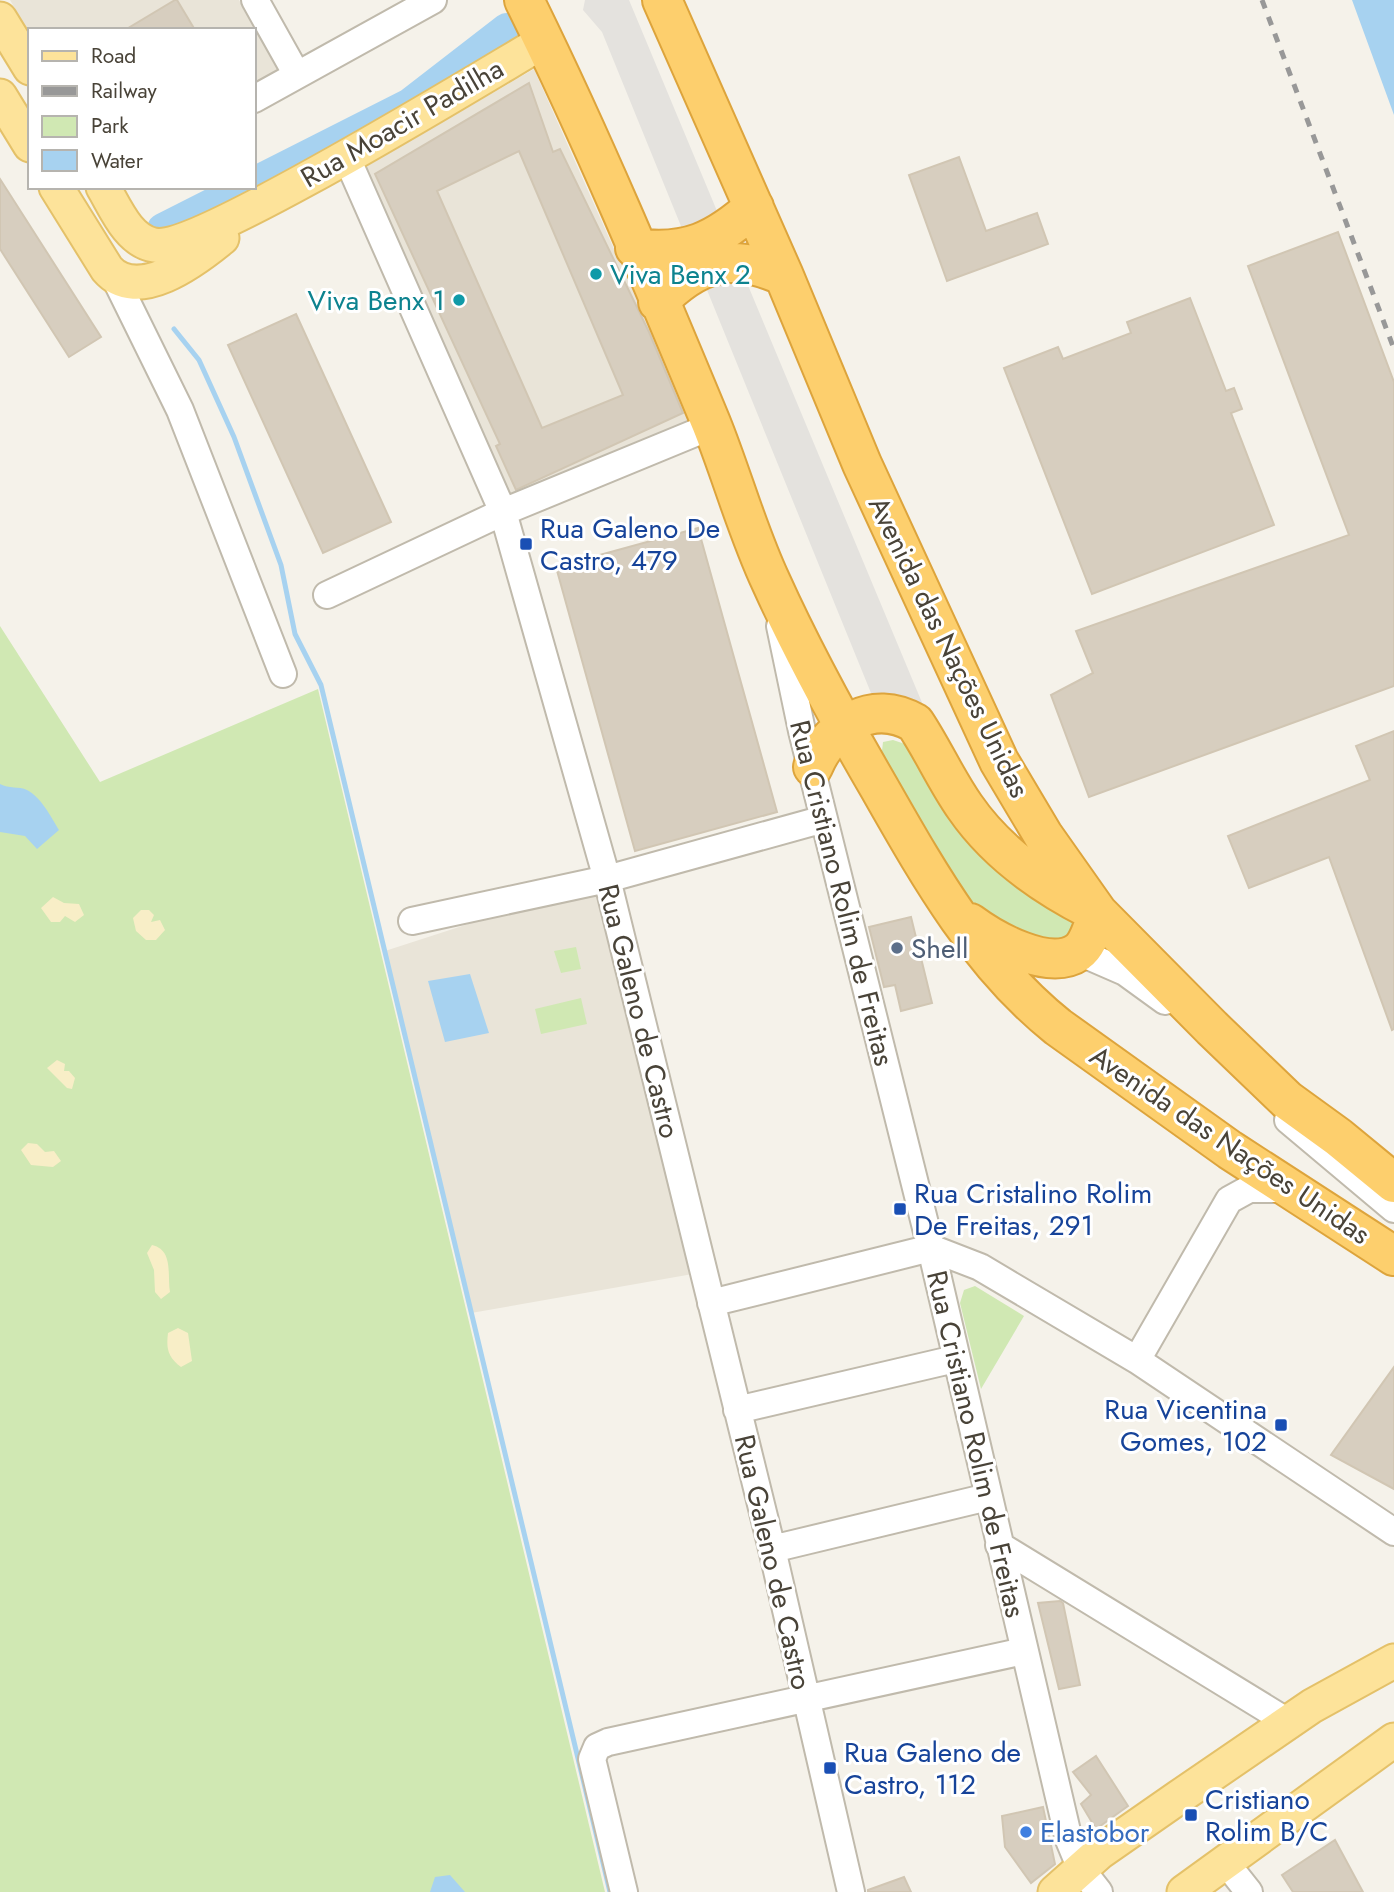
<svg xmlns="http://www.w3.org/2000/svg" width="1394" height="1892" font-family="Jost,sans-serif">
  <rect width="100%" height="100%" fill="#f5f2ea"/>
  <path fill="#e9e4d8" d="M 10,0 L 239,0 L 279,71 L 254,85 L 254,30 L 30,30 L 30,34 Z
    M 534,69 L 690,420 L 508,497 L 363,168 Z
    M 607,879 L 704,1272 L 471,1313 L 385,951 Z"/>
  <path fill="#d0e8b3" d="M 0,626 L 100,782 L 318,689 L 605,1892 L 0,1892 Z
    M 893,740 L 905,744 L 1073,920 L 1076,931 L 1054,947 L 981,914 L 952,877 L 881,760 L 883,742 Z
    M 576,947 L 581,969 L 561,973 L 554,951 Z
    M 581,998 L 587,1024 L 541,1034 L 535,1009 Z
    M 975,1286 L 1024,1316 L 981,1389 L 960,1303 L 964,1290 Z"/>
  <path fill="#f8eec7" d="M 53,897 L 64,903 L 79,904 L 84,915 L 75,922 L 65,916 L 60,922 L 51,922 L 41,908 Z
    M 141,910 L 149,910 L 154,915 L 151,922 L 160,920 L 165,930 L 156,940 L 146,940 L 136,931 L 133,918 Z
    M 57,1060 L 65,1064 L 64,1071 L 69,1071 L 75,1078 L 72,1089 L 67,1088 L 47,1068 Z
    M 28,1143 L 37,1144 L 45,1152 L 54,1151 L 61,1161 L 53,1167 L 31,1165 L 21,1150 Z
    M 152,1245 C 174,1250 167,1276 170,1292 L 161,1299 L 155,1292 L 154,1270 L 147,1253 Z
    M 178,1328 L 188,1333 L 192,1361 L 181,1367 C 168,1357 166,1349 168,1333 Z"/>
  <path fill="#e4e2de" d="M 585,0 L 629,0 L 928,717 L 906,702 L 871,693 L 602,32 L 583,10 Z"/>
  <path fill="#a7d2f0" d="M 1352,0 L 1394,0 L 1394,115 Z
    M 0,784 C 9,789 19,786 27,790 C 41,797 51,817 59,830 L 37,849 L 25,836 L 0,832 Z
    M 470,974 L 489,1033 L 445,1042 L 428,981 Z
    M 450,1875 L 465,1892 L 430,1892 L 435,1877 Z"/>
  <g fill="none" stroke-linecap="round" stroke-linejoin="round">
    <path stroke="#a7d2f0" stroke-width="5" d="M 174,329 L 199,360 L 234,437 L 281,565 L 295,634 L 321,685 L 610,1892"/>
    <path stroke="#a7d2f0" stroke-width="32" d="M 254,183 L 410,104 L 507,29
      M 163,229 L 246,187"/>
  </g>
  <path fill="#d7cebf" stroke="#d1c6b3" stroke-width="2" fill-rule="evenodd" d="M 177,0 L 195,30 L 125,30 L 175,0 Z
    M 529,83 L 553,152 L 560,149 L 649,332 L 683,413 L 516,490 L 496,446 L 500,444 L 375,174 ZM 519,151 L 623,395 L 542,428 L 437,191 Z
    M 959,157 L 986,231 L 1037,213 L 1048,244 L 947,281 L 909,175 Z
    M 0,179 L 101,337 L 69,357 L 0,249 Z
    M 1338,232 L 1394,382 L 1394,686 L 1089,797 L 1051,695 L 1093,673 L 1076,631 L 1349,535 L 1248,266 Z
    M 1190,298 L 1226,391 L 1234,388 L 1242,409 L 1231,413 L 1274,525 L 1092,594 L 1004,368 L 1058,347 L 1063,359 L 1131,333 L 1127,322 Z
    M 296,314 L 391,522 L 323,553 L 228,345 Z
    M 698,528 L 777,812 L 635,851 L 556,567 Z
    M 1394,731 L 1394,1029 L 1392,1030 L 1329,857 L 1249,888 L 1228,836 L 1370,780 L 1356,746 Z
    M 911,917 L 932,1003 L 901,1011 L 895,985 L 884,987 L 869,927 Z
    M 1394,1367 L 1394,1489 L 1331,1455 Z
    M 1060,1601 L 1063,1603 L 1080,1685 L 1059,1689 L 1038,1603 Z
    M 1096,1756 L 1128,1806 L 1096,1829 L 1081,1804 L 1091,1795 L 1073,1772 Z
    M 1043,1807 L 1055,1864 L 1031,1883 L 1005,1847 L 1002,1816 Z
    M 1335,1840 L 1363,1892 L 1293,1892 L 1282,1875 Z
    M 904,1877 L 911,1892 L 868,1892 L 868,1890 Z"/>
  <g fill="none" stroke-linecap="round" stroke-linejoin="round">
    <defs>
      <path id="minor" d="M 255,0 L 297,75
        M 254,99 L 433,0
        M 346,156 L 503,512 L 607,879 L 772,1549 L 851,1892
        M 115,278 L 180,410 L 283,674
        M 327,595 L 503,512 L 712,426
        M 780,626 L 802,731 L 931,1248 L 1069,1840 L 1081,1869 L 1099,1892
        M 412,921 L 607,879 L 824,819
        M 1079,952 L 1125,972 L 1165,1001
        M 1288,1120 L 1394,1209
        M 931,1248 L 980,1267 L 1137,1360 L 1394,1532
        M 711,1303 L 931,1248
        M 1137,1360 L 1229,1200 L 1249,1189 L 1288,1189
        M 737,1410 L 955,1359
        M 999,1545 L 1288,1722
        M 772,1549 L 988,1497
        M 1226,1863 L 1249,1892
        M 624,1892 L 592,1759 L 597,1747 L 608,1742 L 1024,1651"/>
      <path id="major" d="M 0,19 L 30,68
        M 0,96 L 30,145
        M 56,187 L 107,269 C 137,304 194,261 222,238
        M 103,187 C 115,207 128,241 154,245 C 197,253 489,73 544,41
        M 1055,1892 L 1100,1852 L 1179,1797 L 1312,1706 L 1394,1661
        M 1184,1892 L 1394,1740"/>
      <path id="highway" d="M 524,0 C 592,138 652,281 711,423 C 732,475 747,531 771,582 C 803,653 841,722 880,789 C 929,875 979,964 1058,1027 L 1230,1150 L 1394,1256
        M 662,0 L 784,276 L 862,464 L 999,761 L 1043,835 L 1098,913 L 1212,1028 L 1287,1100 L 1338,1137 L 1394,1183
        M 635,248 C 687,255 716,241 754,207
        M 658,302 C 698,261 732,252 784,276
        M 813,767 C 831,725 872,698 915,723 C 933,750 946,780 965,807 C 996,852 1041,884 1090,909
        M 970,923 C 993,940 1049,972 1078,952 C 1089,944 1093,925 1098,913"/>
    </defs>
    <use href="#minor" stroke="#c0baac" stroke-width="30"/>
    <use href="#major" stroke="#e4c169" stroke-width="37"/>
    <use href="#highway" stroke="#dda43c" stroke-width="42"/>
    <use href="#minor" stroke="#fff" stroke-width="26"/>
    <use href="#major" stroke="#fde39a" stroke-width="33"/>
    <use href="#highway" stroke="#fdcf6d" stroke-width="38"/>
    <path stroke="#989898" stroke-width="5" stroke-dasharray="9 9" stroke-linecap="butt" d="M 1262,0 L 1394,349"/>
  </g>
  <g fill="#0f9aa8" stroke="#fff" stroke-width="2.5">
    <circle cx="596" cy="274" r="7"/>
    <circle cx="459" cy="300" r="7"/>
  </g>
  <g fill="#1a4fb4" stroke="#fff" stroke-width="2.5">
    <rect x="519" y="537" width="14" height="14" rx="3.5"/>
    <rect x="893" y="1202" width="14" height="14" rx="3.5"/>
    <rect x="1274" y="1418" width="14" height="14" rx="3.5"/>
    <rect x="823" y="1761" width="14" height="14" rx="3.5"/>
    <rect x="1184" y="1808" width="14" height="14" rx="3.5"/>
  </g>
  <circle fill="#5c6f8a" stroke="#fff" stroke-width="2.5" cx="897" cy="948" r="7"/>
  <circle fill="#3f7fe0" stroke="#fff" stroke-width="2.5" cx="1026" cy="1832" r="7"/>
  <g text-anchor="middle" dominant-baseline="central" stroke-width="6" stroke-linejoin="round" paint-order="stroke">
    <g font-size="28" fill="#494338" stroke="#fff">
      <text transform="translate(402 123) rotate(-30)">Rua Moacir Padilha</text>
      <text transform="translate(949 647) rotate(64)">Avenida das Nações Unidas</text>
      <text transform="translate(842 893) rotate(76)">Rua Cristiano Rolim de Freitas</text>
      <text transform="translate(639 1011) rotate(76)">Rua Galeno de Castro</text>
      <text transform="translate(1230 1145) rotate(34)">Avenida das Nações Unidas</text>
      <text transform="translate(976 1444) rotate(77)">Rua Cristiano Rolim de Freitas</text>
      <text transform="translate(773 1562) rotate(77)">Rua Galeno de Castro</text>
    </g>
    <g font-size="28" fill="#0d838f" stroke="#fff" text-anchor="start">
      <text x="610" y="274">Viva Benx 2</text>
      <text x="445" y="300" text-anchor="end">Viva Benx 1</text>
    </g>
    <g font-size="28" fill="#164399" stroke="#fff" text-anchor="start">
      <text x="540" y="528">Rua Galeno De<tspan x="540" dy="32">Castro, 479</tspan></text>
      <text x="914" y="1193">Rua Cristalino Rolim<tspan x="914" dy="32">De Freitas, 291</tspan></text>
      <text x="1267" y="1409" text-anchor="end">Rua Vicentina<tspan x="1267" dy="32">Gomes, 102</tspan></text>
      <text x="844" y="1752">Rua Galeno de<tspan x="844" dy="32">Castro, 112</tspan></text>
      <text x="1205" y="1799">Cristiano<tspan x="1205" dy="32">Rolim B/C</tspan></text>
    </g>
    <g font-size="28" fill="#4e5e75" stroke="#fff" text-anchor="start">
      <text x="911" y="948">Shell</text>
    </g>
    <g font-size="28" fill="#366cbe" stroke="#fff" text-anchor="start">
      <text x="1040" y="1832">Elastobor</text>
    </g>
  </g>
  <rect x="28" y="28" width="228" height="161" fill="#ffffff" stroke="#b6b4af" stroke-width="2"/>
  <rect x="42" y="51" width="35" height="10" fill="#fde39a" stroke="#b6b4af" stroke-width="2"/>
  <text x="91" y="63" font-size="21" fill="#494338">Road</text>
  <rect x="42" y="86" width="35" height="10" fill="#989898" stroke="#b6b4af" stroke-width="2"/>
  <text x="91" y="98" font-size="21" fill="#494338">Railway</text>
  <rect x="42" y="116" width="35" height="21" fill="#d0e8b3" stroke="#b6b4af" stroke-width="2"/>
  <text x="91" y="133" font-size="21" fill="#494338">Park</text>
  <rect x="42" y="150" width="35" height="21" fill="#a7d2f0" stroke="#b6b4af" stroke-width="2"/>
  <text x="91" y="168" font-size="21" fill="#494338">Water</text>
</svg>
